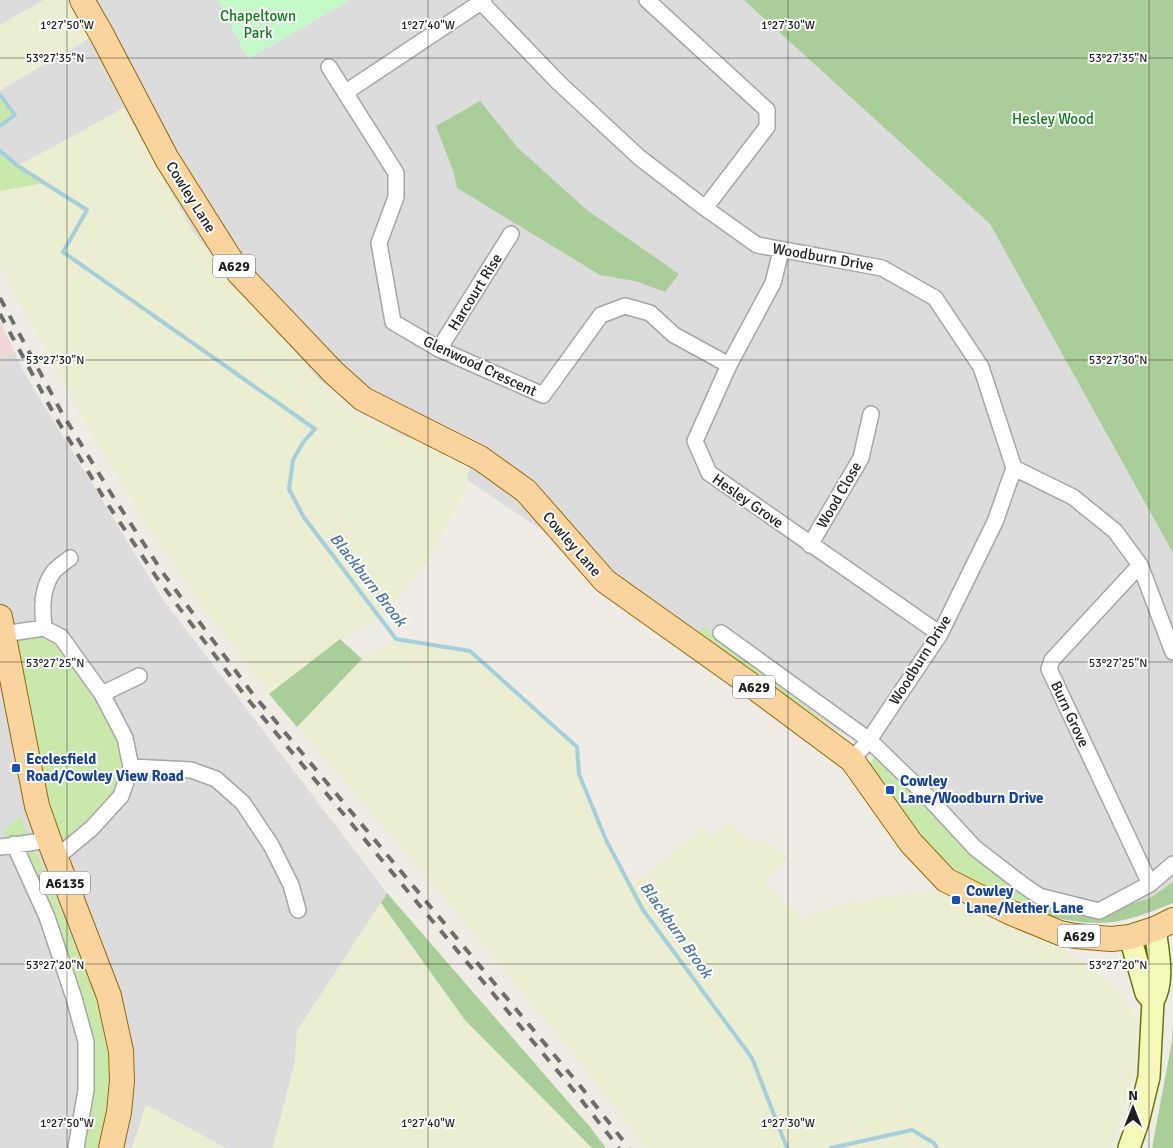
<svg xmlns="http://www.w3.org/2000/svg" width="1173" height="1148" font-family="Signika,sans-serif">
  <rect width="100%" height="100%" fill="#efece5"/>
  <path fill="#dddcdc" d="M 0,0 L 44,0 L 0,25 Z
    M 67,0 L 218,0 L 248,59 L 350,0 L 744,0 L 990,224 L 1173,532 L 1173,882 L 1150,898 L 1118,908 L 1039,896 L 985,866 L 938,819 L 879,750 L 837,731 L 704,628 L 697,635 L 319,380 L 245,296 L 193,232 L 124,108 L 18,166 L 0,151 L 0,126 L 15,115 L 0,95 L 0,90 L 90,38 Z
    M 15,353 L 23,371 L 162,598 L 387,893 L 297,1031 L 295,1061 L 273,1148 L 226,1148 L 146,1105 L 132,1148 L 0,1148 L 0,358 Z"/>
  <path fill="#f0d6d4" d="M 0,321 L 15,353 L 0,358 Z"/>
  <path fill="#ebeed1" d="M 44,0 L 67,0 L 90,38 L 0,90 L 0,25 Z
    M 124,108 L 193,232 L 245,296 L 343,406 L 382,428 L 471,460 L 467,476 L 467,488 L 428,561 L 381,618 L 341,639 L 269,694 L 194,595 L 141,516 L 85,423 L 0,266 L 0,191 L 44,182 L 18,166 Z
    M 396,639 L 470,651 L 577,747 L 579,774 L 606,839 L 631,886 L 683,845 L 700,829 L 704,827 L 711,836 L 727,823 L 756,845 L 763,838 L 788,858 L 764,882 L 803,919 L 815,913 L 852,902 L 938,890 L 983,917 L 1063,949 L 1108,981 L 1127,1002 L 1138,1022 L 1132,1083 L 1116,1136 L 1111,1148 L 646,1148 L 584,1067 L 444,898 L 297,727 L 362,659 Z
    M 381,903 L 465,1020 L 592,1148 L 273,1148 L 295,1061 L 297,1031 Z
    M 146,1105 L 226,1148 L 132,1148 Z"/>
  <path fill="#c9e9ac" d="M 0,95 L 15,115 L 0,126 Z
    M 0,150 L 44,183 L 0,191 Z
    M 704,627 L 837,731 L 697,635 Z
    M 43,633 L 58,642 L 99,698 L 120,739 L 126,767 L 115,793 L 89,823 L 57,849 L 7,638 Z
    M 879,750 L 938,819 L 985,866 L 1039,896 L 1034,912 L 988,893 L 954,868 L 923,838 L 892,794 L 868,766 Z
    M 20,816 L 52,888 L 94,994 L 113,1049 L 115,1082 L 103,1148 L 81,1148 L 91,1086 L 51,914 L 3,832 Z"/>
  <path fill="#a9ce9a" d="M 744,0 L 1173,0 L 1173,553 L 990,224 Z
    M 480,101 L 518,148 L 587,210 L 679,274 L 665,292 L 635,281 L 600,275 L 457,188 L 454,173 L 436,126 Z
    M 340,639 L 362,659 L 297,727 L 269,694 Z
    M 1173,882 L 1173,903 C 1150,912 1125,923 1099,923 C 1077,923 1055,918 1034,912 L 1039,896 L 1118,908 L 1150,898 Z
    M 387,893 L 590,1127 L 606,1148 L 592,1148 L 465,1020 L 381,903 Z
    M 1173,1023 L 1173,1148 L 1152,1148 L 1172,1041 Z"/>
  <path fill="#c3f9c8" d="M 218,0 L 350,0 L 248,59 Z"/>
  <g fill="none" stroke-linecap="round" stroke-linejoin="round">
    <path stroke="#a6cfdc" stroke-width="4" d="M 0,95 L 15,115 L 0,126
      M 0,151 L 18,166 L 87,210 L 63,252 L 315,429 L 304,441 L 293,460 L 289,489 L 303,516 L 396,639 L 470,651 L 577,747 L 579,774 L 606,840 L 643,910 L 752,1058 L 787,1148
      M 831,1148 L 912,1130 L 934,1143 L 937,1148"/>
    <defs>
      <path id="minor" d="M 647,0 L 767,110 L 767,127 L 705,208
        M 481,2 L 559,83 L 640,158 L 705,208 L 757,245 L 882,268 L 935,298 L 981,367 L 1014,468 L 995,522 L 940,634 L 869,740 L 852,760
        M 329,67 L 396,173 L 396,197 L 379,243 L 393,322 L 439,349 L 543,395 L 601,315 L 625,306 L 650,313 L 674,335 L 729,365
        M 346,92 L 484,0
        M 781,251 L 773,283 L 729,365 L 695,441 L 709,473 L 940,634
        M 439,349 L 511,234
        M 1014,468 L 1073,497 L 1115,531 L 1140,565 L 1173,652
        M 810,545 L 861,458 L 871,414
        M 1140,565 L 1052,660 L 1049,669 L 1150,884
        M 44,628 C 42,608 41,588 54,571 C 59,566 65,562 70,558
        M 721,633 L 869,740 L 927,796 L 975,848 L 1023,885 L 1039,896 L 1099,911 L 1150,884 L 1173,864
        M 3,634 L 44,628 L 61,637 L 102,694 L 125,738 L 131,767 L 121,796 L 92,828 L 56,858
        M 102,694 L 139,676
        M 131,767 L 191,770 L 216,779 L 243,803 L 271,845 L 291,885 L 298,910
        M 14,844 L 47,917 L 74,998 L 86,1042 L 86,1090 L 76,1148
        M 0,847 L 49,840"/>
      <path id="secondary" d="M 1130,937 L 1146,993 L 1153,1001
        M 1129,1148 L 1138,1122 L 1149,1077 L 1153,1001 C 1165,981 1158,952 1155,929"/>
      <path id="primary" d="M 82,0 L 102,35 L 167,159 L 239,273 L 334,373 L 363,399 L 480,458 L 526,491 L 605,581 L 751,685 L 852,760 L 911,843 L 946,880 L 1009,912 L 1060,933 L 1075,936 L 1111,939 L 1130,937 L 1155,929 L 1173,920
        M 0,617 L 37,806 L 49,840 L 109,996 L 121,1051 L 122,1081 L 119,1112 L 111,1148"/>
    </defs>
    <use href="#minor" stroke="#a6a6a6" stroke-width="18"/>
    <use href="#secondary" stroke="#677506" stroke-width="24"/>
    <use href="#primary" stroke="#976802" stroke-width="26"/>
    <use href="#minor" stroke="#fff" stroke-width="15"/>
    <use href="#secondary" stroke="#f4f9ba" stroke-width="21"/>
    <use href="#primary" stroke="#fad49f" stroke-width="24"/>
    <path stroke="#6d6d6d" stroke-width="4" stroke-dasharray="10 10" stroke-linecap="butt" d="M 0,298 L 62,413 L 112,495 L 163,573 L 252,693 L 581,1087 L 629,1148
      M 0,314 L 55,416 L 105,500 L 157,578 L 246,697 L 575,1092 L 619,1148"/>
  </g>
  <path fill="none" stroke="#1f1f1f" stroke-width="1" stroke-opacity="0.45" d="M 67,0 L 67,1148M 428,0 L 428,1148M 788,0 L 788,1148M 1149,0 L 1149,1148M 0,58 L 1173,58M 0,360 L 1173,360M 0,662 L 1173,662M 0,964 L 1173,964"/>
  <g fill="#1a4fb4" stroke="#fff" stroke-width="2">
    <rect x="11" y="763" width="10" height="10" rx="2.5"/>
    <rect x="885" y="785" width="10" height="10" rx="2.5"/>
    <rect x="951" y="895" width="10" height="10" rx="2.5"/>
  </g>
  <g text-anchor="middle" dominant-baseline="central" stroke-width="4" stroke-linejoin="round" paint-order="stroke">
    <g fill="#fff" stroke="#626262" stroke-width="1">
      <rect x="213" y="254.5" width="42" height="23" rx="4"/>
      <rect x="733" y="675.5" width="42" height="23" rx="4"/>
      <rect x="40" y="871.5" width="50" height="23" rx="4"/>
      <rect x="1058" y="924.5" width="42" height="23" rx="4"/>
    </g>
    <g font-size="14" font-weight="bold" fill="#1f1f1f">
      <text x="234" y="266">A629</text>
      <text x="754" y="687">A629</text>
      <text x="65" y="883">A6135</text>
      <text x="1079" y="936">A629</text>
    </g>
    <g font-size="15" fill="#0d7c18" stroke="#fff">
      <text x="258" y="16">Chapeltown<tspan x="258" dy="17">Park</tspan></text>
      <text x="1053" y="119">Hesley Wood</text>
    </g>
    <g font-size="15" fill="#1f1f1f" stroke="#fff">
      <text transform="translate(191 197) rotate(58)">Cowley Lane</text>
      <text transform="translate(823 257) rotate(10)">Woodburn Drive</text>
      <text transform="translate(475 292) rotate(-58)">Harcourt Rise</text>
      <text transform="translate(480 366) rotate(25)">Glenwood Crescent</text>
      <text transform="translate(839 495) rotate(-60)">Wood Close</text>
      <text transform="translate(748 501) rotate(35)">Hesley Grove</text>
      <text transform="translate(572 544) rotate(49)">Cowley Lane</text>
      <text transform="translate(920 660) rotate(-58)">Woodburn Drive</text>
      <text transform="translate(1070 714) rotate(65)">Burn Grove</text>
    </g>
    <g font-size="15" font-weight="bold" fill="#164399" stroke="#fff" text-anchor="start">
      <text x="26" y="759">Ecclesfield<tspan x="26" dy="17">Road/Cowley View Road</tspan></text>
      <text x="900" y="781">Cowley<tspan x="900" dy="17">Lane/Woodburn Drive</tspan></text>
      <text x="966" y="891">Cowley<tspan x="966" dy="17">Lane/Nether Lane</tspan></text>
    </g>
    <g font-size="16" font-style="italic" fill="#4976a5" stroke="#fff">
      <text transform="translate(368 580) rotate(52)">Blackburn Brook</text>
      <text transform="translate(676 930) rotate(55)">Blackburn Brook</text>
    </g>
  </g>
  <g font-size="12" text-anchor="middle" fill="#1f1f1f" stroke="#fff" stroke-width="4" stroke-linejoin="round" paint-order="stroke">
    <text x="67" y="29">1°27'50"W</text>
    <text x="428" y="29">1°27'40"W</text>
    <text x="788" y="29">1°27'30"W</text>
    <text x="55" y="62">53°27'35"N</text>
    <text x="1118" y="62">53°27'35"N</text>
    <text x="55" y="364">53°27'30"N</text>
    <text x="1118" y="364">53°27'30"N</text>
    <text x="55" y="667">53°27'25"N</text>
    <text x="1118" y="667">53°27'25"N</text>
    <text x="55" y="969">53°27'20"N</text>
    <text x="1118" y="969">53°27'20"N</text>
    <text x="67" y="1127">1°27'50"W</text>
    <text x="428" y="1127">1°27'40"W</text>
    <text x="788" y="1127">1°27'30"W</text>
  </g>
  <g transform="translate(1133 1108)" stroke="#ffffff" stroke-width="4" paint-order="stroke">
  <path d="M0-4L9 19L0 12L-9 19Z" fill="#1f1f1f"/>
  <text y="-8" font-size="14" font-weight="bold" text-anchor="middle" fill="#1f1f1f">N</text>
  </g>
</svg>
